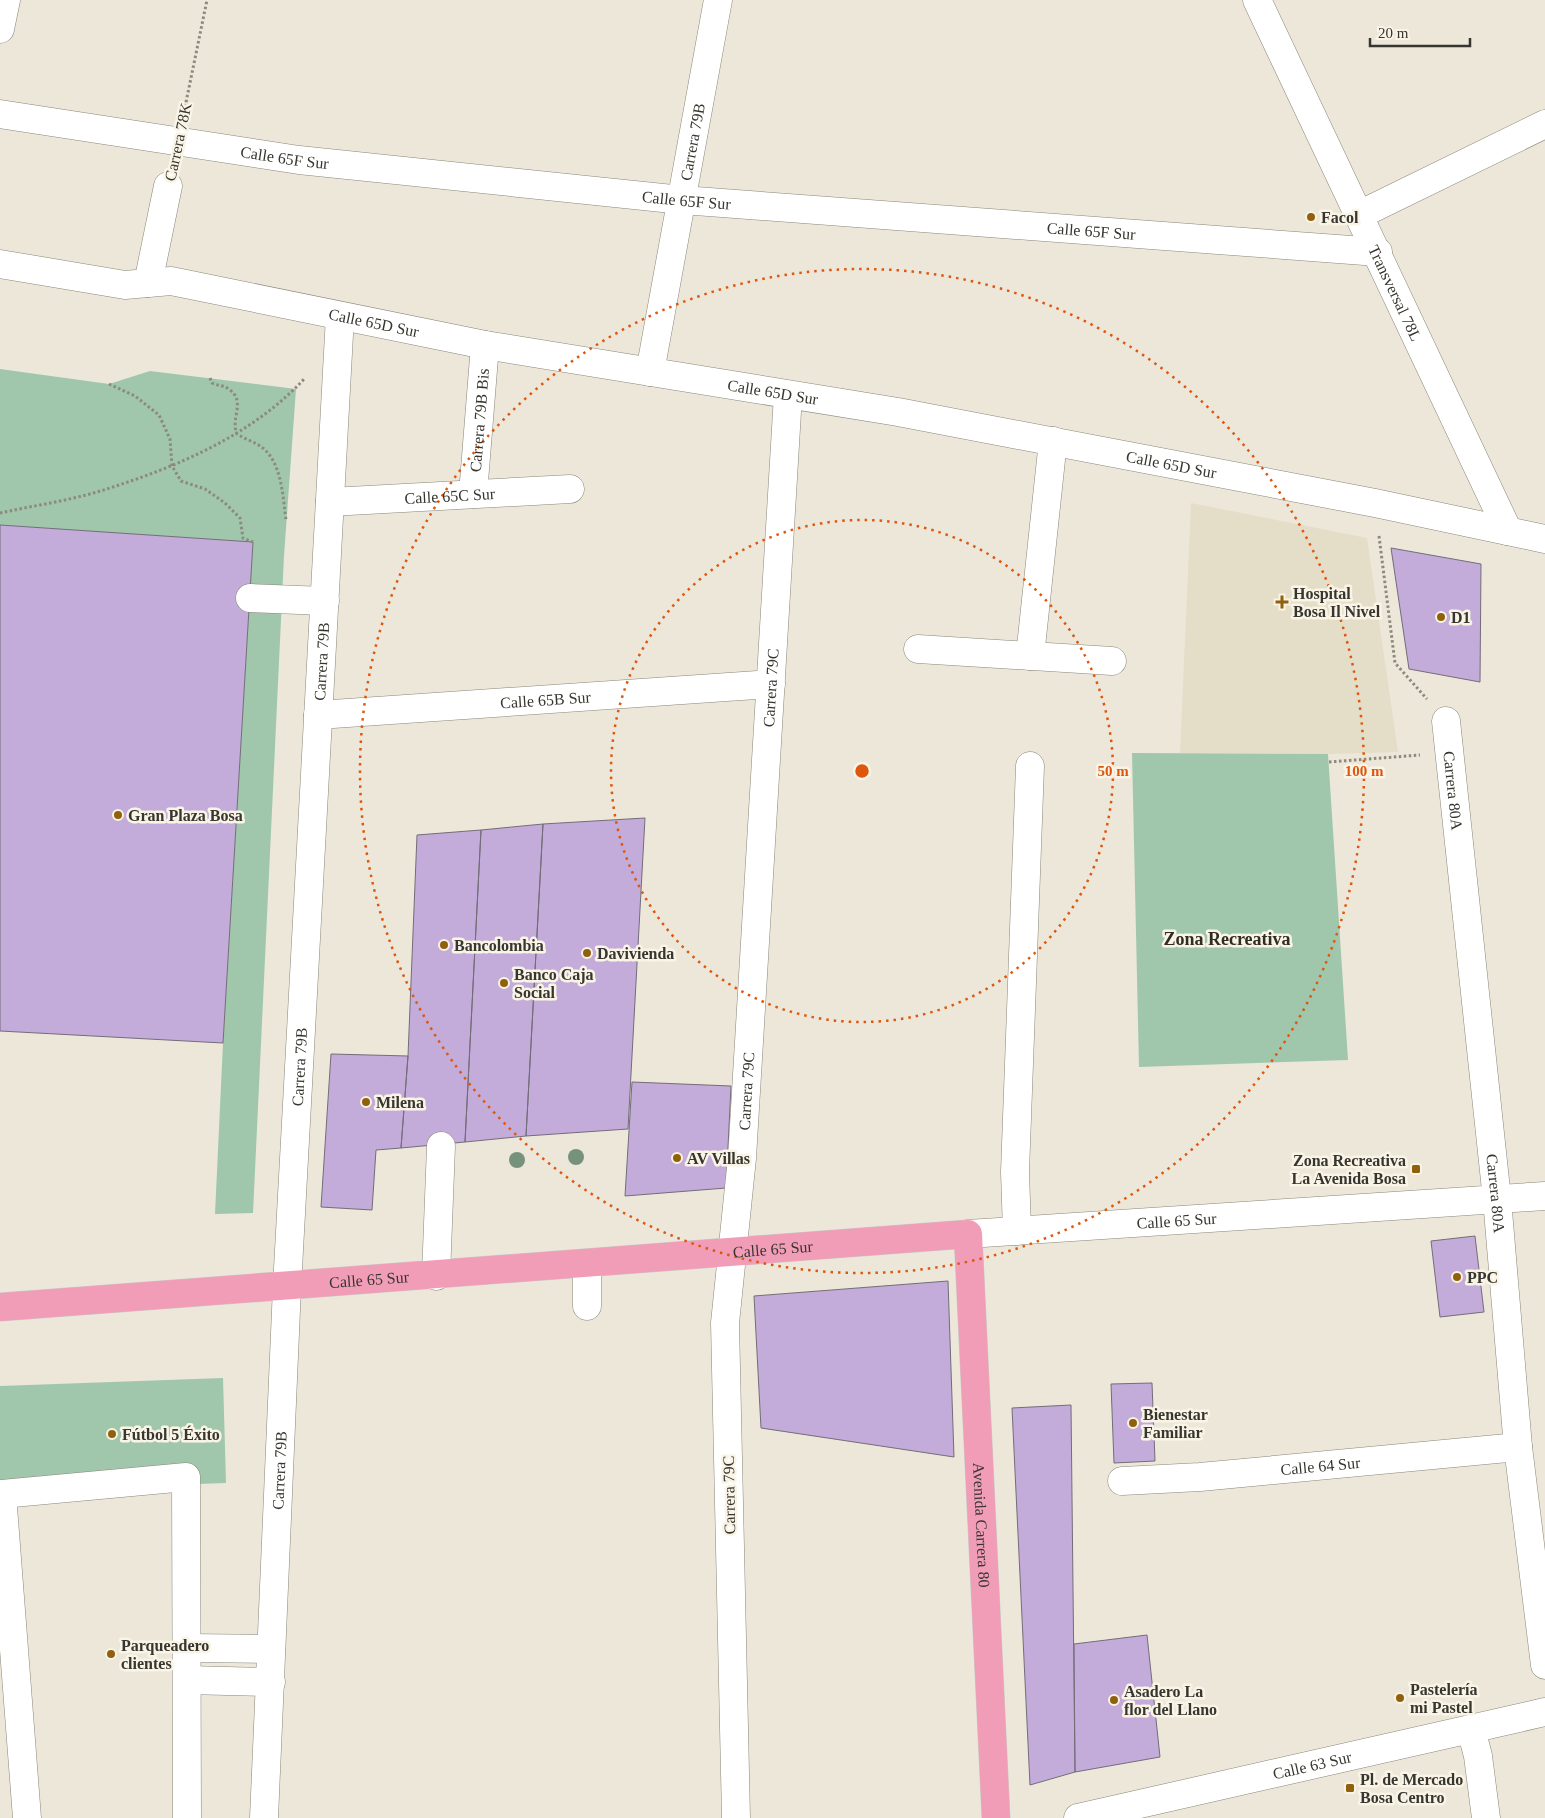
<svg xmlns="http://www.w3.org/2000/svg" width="1545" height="1818" font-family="'Times New Roman',serif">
  <rect width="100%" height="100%" fill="#ece7d9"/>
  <path fill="#e4ddc8" d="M 1191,503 L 1367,538 L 1398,752 L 1328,754 L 1180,753 Z"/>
  <path fill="#a0c7ac" d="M 0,369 L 109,384 L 150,371 L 296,389 L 284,556 L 253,1213 L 215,1214 L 223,1043 L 253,542 L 0,525 Z
    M 1132,753 L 1328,754 L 1348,1060 L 1139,1067 Z
    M 223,1378 L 226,1483 L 0,1491 L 0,1386 Z"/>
  <path fill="#c3acd9" stroke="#736d79" d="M 0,525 L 253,542 L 223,1043 L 0,1031 Z
    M 1391,548 L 1481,564 L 1480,682 L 1409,669 Z
    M 645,818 L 628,1129 L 526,1136 L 543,824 Z
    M 543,824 L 526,1136 L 465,1142 L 481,830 Z
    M 481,830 L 465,1142 L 401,1148 L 408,1056 L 417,835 Z
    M 331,1054 L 408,1056 L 401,1148 L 376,1150 L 372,1210 L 321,1207 Z
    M 632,1082 L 731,1086 L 726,1188 L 625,1196 Z
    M 1475,1236 L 1484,1312 L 1440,1317 L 1431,1241 Z
    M 948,1281 L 954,1457 L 761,1428 L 754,1296 Z
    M 1152,1383 L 1155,1461 L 1114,1463 L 1111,1384 Z
    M 1071,1405 L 1075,1772 L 1030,1785 L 1012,1408 Z
    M 1147,1635 L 1160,1757 L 1075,1772 L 1074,1644 Z"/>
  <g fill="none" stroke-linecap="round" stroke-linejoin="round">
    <defs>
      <g id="minor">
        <path id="s1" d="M 1257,0 L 1508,531"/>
        <path d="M 0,29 L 6,0"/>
        <path id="s2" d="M 0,114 L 299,160 L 682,200 L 1378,252"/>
        <path d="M 1359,215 L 1545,124"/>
        <path id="s3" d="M 0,264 L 125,285 L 171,281 L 485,345 L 898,412 L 1375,503 L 1545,539"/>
        <path d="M 148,283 L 168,186"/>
        <path id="s4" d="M 650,372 L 718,0"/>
        <path id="s5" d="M 473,494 L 485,345"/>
        <path id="s6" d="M 330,502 L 570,489"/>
        <path d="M 250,598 L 325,601"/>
        <path d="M 918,649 L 1112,661"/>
        <path d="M 1030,656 L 1053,441"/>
        <path id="s7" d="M 318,715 L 771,684"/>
        <path id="s8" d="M 1446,721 L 1497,1199 L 1518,1447 L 1545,1665"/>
        <path d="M 1017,1231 L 1015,1172 L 1030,766"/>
        <path id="s9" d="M 968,1234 L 1545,1196"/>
        <path d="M 436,1276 L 441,1146"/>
        <path d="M 587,1306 L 587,1264"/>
        <path id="s10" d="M 1122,1481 L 1200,1477 L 1518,1447"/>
        <path d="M 187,1648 L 271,1649"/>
        <path d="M 187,1680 L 271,1682"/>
        <path d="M 1471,1729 L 1478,1756 L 1486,1818"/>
        <path d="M 27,1818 L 2,1494 L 186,1477 L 187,1818"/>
        <path id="s11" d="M 264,1818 L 287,1287 L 340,316"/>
        <path id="s12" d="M 736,1818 L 725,1323 L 742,1158 L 788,395"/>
        <path id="s13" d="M 1078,1818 L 1545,1712"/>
      </g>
      <g id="major">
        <path id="s14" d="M 0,1307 L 968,1234 L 996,1818"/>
      </g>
    </defs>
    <use href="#minor" stroke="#8a8679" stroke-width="29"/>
    <use href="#major" stroke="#cbcac9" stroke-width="29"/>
    <path stroke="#8c897f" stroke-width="3" stroke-dasharray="2.5 2.5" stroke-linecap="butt" d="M 184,112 L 207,0
      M 210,378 L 212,383 C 218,386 224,385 230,390 C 246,402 230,419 237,434 C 246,440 256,442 264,449 C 282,465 283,498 286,520
      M 109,384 L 135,396 L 159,415 L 170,439 L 172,466 L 181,481 L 205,489 L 225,503 L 240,518 L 243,538 L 253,542
      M 0,513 C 32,506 66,501 97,492 C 172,469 251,437 305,378
      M 1379,536 L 1395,663 L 1427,699
      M 1329,762 L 1420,755"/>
    <use href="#minor" stroke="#fff" stroke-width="28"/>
    <use href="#major" stroke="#f29db8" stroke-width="28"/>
  </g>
  <g fill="#77927b">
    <circle cx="576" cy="1157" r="8"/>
    <circle cx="517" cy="1160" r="8"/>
  </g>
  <g fill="none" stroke="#df570e" stroke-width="2.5" stroke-dasharray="2.5 5">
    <circle cx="862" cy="771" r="251"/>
    <circle cx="862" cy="771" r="502"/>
  </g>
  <g fill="#90610d" stroke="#f9f4e6" stroke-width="2">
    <circle cx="1311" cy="217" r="5"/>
    <path d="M1279.5 594.5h5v5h5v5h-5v5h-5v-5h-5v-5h5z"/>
    <circle cx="1441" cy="617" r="5"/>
    <circle cx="118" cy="815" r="5"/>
    <circle cx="444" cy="945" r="5"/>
    <circle cx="587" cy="953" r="5"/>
    <circle cx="504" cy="983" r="5"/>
    <circle cx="366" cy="1102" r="5"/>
    <circle cx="677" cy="1158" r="5"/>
    <rect x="1411" y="1164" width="10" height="10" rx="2.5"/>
    <circle cx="1457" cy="1277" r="5"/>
    <circle cx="1133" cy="1423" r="5"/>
    <circle cx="112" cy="1434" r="5"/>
    <circle cx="111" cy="1654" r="5"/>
    <circle cx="1400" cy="1698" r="5"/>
    <circle cx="1114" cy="1700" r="5"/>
    <rect x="1345" y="1783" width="10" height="10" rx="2.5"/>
  </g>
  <g text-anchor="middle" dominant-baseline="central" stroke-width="5" stroke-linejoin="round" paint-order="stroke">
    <g font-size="16" fill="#36352f" stroke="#f9f4e6">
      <text transform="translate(178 142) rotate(-78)">Carrera 78K</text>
      <text stroke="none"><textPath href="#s4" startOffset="234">Carrera 79B</textPath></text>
      <text stroke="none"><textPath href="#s2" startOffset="288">Calle 65F Sur</textPath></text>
      <text stroke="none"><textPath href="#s2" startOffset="692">Calle 65F Sur</textPath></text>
      <text stroke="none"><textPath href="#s2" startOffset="1098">Calle 65F Sur</textPath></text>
      <text stroke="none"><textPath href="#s1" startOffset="324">Transversal 78L</textPath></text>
      <text stroke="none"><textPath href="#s3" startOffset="380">Calle 65D Sur</textPath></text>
      <text stroke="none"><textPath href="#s3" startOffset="785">Calle 65D Sur</textPath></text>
      <text stroke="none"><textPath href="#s5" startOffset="74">Carrera 79B Bis</textPath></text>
      <text stroke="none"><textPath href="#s3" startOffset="1190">Calle 65D Sur</textPath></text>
      <text stroke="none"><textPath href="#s6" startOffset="120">Calle 65C Sur</textPath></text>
      <text stroke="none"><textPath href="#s11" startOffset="1158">Carrera 79B</textPath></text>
      <text stroke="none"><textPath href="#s12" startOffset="1132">Carrera 79C</textPath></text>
      <text stroke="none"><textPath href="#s7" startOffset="228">Calle 65B Sur</textPath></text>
      <text stroke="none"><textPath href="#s8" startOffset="70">Carrera 80A</textPath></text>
      <text stroke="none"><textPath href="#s11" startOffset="752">Carrera 79B</textPath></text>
      <text stroke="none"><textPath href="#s12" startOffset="728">Carrera 79C</textPath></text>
      <text stroke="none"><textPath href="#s8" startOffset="475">Carrera 80A</textPath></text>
      <text stroke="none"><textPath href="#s9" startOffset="209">Calle 65 Sur</textPath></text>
      <text stroke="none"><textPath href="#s14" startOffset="775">Calle 65 Sur</textPath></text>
      <text stroke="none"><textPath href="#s14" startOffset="370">Calle 65 Sur</textPath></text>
      <text stroke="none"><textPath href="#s10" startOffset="199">Calle 64 Sur</textPath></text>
      <text stroke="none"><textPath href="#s11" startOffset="348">Carrera 79B</textPath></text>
      <text transform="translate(729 1495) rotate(-91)">Carrera 79C</text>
      <text stroke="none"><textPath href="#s14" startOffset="1262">Avenida Carrera 80</textPath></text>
      <text stroke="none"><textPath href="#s13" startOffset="240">Calle 63 Sur</textPath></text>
    </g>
    <g font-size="16" font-weight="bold" fill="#36352f" stroke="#f9f4e6" text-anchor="start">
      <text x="1321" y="217">Facol</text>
      <text x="1293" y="593">Hospital<tspan x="1293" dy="18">Bosa Il Nivel</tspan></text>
      <text x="1451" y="617">D1</text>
      <text x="128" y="815">Gran Plaza Bosa</text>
      <text x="454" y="945">Bancolombia</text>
      <text x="597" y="953">Davivienda</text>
      <text x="514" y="974">Banco Caja<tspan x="514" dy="18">Social</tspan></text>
      <text x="376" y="1102">Milena</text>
      <text x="687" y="1158">AV Villas</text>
      <text x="1406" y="1160" text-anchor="end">Zona Recreativa<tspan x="1406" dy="18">La Avenida Bosa</tspan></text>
      <text x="1467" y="1277">PPC</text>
      <text x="1143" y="1414">Bienestar<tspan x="1143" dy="18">Familiar</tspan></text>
      <text x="122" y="1434">Fútbol 5 Éxito</text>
      <text x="121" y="1645">Parqueadero<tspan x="121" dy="18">clientes</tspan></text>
      <text x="1410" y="1689">Pastelería<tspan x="1410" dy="18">mi Pastel</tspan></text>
      <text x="1124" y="1691">Asadero La<tspan x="1124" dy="18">flor del Llano</tspan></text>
      <text x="1360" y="1779">Pl. de Mercado<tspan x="1360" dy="18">Bosa Centro</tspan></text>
    </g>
    <g font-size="18" font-weight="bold" fill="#302d22" stroke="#f9f4e6">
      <text x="1227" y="939">Zona Recreativa</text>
    </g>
  </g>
  <circle cx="862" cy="771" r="8" fill="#df570e" stroke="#f9f4e6" stroke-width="2.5"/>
  <g font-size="15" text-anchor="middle" font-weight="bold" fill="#df570e" stroke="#f9f4e6" stroke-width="5" stroke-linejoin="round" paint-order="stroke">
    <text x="1113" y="776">50 m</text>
    <text x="1364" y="776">100 m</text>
  </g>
  <path d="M1370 38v8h100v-8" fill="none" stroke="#36352f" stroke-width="2.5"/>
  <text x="1378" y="38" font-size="15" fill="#36352f" stroke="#f9f4e6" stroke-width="4" paint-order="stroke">20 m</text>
</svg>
